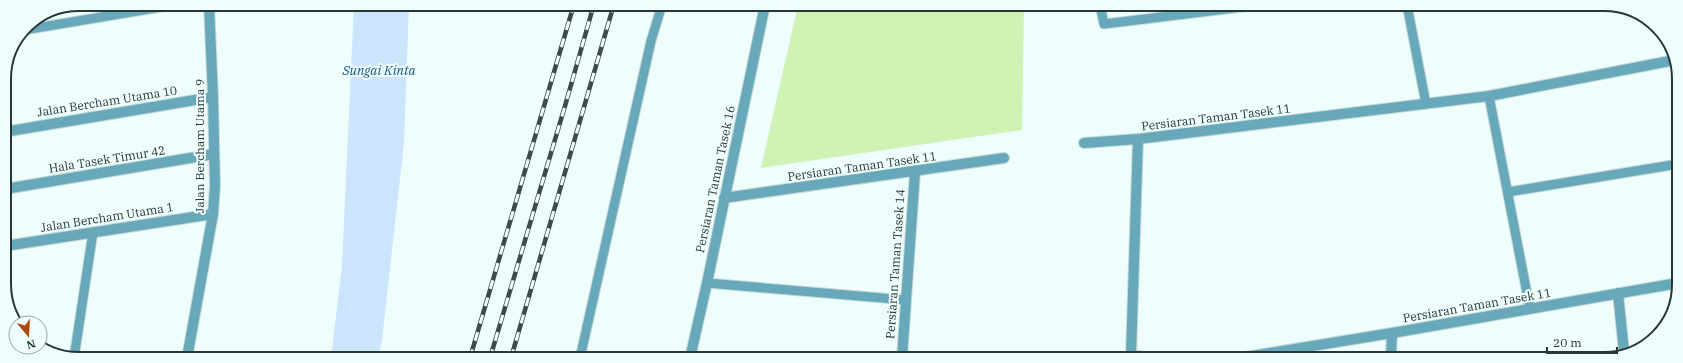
<svg xmlns="http://www.w3.org/2000/svg" width="1683" height="363" font-family="'IBM Plex Serif',serif">
  <rect width="100%" height="100%" fill="#edfefc"/>
  <path fill="#d0f2b5" d="M 798,5 L 1024,5 L 1022,130 L 761,168 Z"/>
  <path fill="#cde5fc" d="M 354,4 L 409,4 L 404,143 L 382,340 L 378,358 L 331,358 L 342,266 Z"/>
  <g fill="none" stroke-linecap="round" stroke-linejoin="round">
    <defs>
      <path id="service" d="M 1100,5 L 1104,24 L 1259,5
        M 1407,5 L 1426,104
        M 24,30 L 179,4
        M 1489,96 L 1530,309
        M 1508,192 L 1678,164
        M 707,283 L 906,300
        M 74,358 L 93,232
        M 580,358 L 651,41 L 662,5"/>
      <path id="minor" d="M 4,132 L 213,97
        M 1084,143 L 1138,139
        M 724,198 L 1004,158
        M 5,246 L 213,214
        M 1618,293 L 1624,352
        M 187,358 L 213,214 L 215,186 L 213,97 L 209,4
        M 690,358 L 707,283 L 765,5
        M 902,358 L 915,172
        M 1150,358 L 1131,355 L 1138,139 L 1489,96 L 1675,60
        M 1233,359 L 1392,333 L 1678,283
        M 1391,359 L 1392,333"/>
      <path id="tertiary" d="M 5,189 L 214,154"/>
    </defs>
    <use href="#service" stroke="#c9dad8" stroke-width="11"/>
    <use href="#minor" stroke="#c9dad8" stroke-width="12"/>
    <use href="#tertiary" stroke="#c9dad8" stroke-width="12"/>
    <use href="#service" stroke="#67a9bb" stroke-width="9"/>
    <use href="#minor" stroke="#67a9bb" stroke-width="10"/>
    <use href="#tertiary" stroke="#67a9bb" stroke-width="10"/>
    <defs>
      <path id="rail" d="M 470,358 L 574,4
        M 490,358 L 565,106 L 594,4
        M 511,358 L 614,4"/>
    </defs>
    <use href="#rail" stroke="#3b4c4b" stroke-width="4.5"/>
    <use href="#rail" stroke="#edfefc" stroke-width="3" stroke-dasharray="9" stroke-linecap="butt"/>
  </g>
  <g text-anchor="middle" dominant-baseline="central" stroke-width="4" stroke-linejoin="round" paint-order="stroke">
    <g font-size="12" fill="#263736" stroke="#edfefc">
      <text transform="translate(107 101) rotate(-9)">Jalan Bercham Utama 10</text>
      <text transform="translate(1216 117) rotate(-7)">Persiaran Taman Tasek 11</text>
      <text transform="translate(199 146) rotate(-90)">Jalan Bercham Utama 9</text>
      <text transform="translate(107 159) rotate(-9)">Hala Tasek Timur 42</text>
      <text transform="translate(862 166) rotate(-8)">Persiaran Taman Tasek 11</text>
      <text transform="translate(715 179) rotate(-78)">Persiaran Taman Tasek 16</text>
      <text transform="translate(107 217) rotate(-9)">Jalan Bercham Utama 1</text>
      <text transform="translate(895 264) rotate(-86)">Persiaran Taman Tasek 14</text>
      <text transform="translate(1477 305) rotate(-10)">Persiaran Taman Tasek 11</text>
    </g>
    <g font-size="13" font-style="italic" fill="#115486" stroke="#edfefc">
      <text x="379" y="70">Sungai Kinta</text>
    </g>
  </g>
  <path d="M0 0H1683V363H0ZM79 11H1604A68 68 0 0 1 1672 79V284A68 68 0 0 1 1604 352H79A68 68 0 0 1 11 284V79A68 68 0 0 1 79 11Z" fill="#edfefc" fill-rule="evenodd"/>
  <path fill="none" stroke="#263736" stroke-width="2" d="M79 11H1604A68 68 0 0 1 1672 79V284A68 68 0 0 1 1604 352H79A68 68 0 0 1 11 284V79A68 68 0 0 1 79 11Z"/>
  <g transform="translate(28 335) rotate(162)"><circle r="19" fill="#edfefc" stroke="#9daead"/>
  <path d="M0-3L7 15L0 10L-7 15Z" fill="#ab490c"/>
  <text y="-6" font-size="11" font-weight="bold" text-anchor="middle" fill="#263736">N</text>
  </g>
  <path d="M1547 347v6h70v-6" fill="none" stroke="#263736" stroke-width="2"/>
  <text x="1553" y="347" font-size="12" fill="#263736" stroke="#edfefc" stroke-width="3" paint-order="stroke">20 m</text>
</svg>
